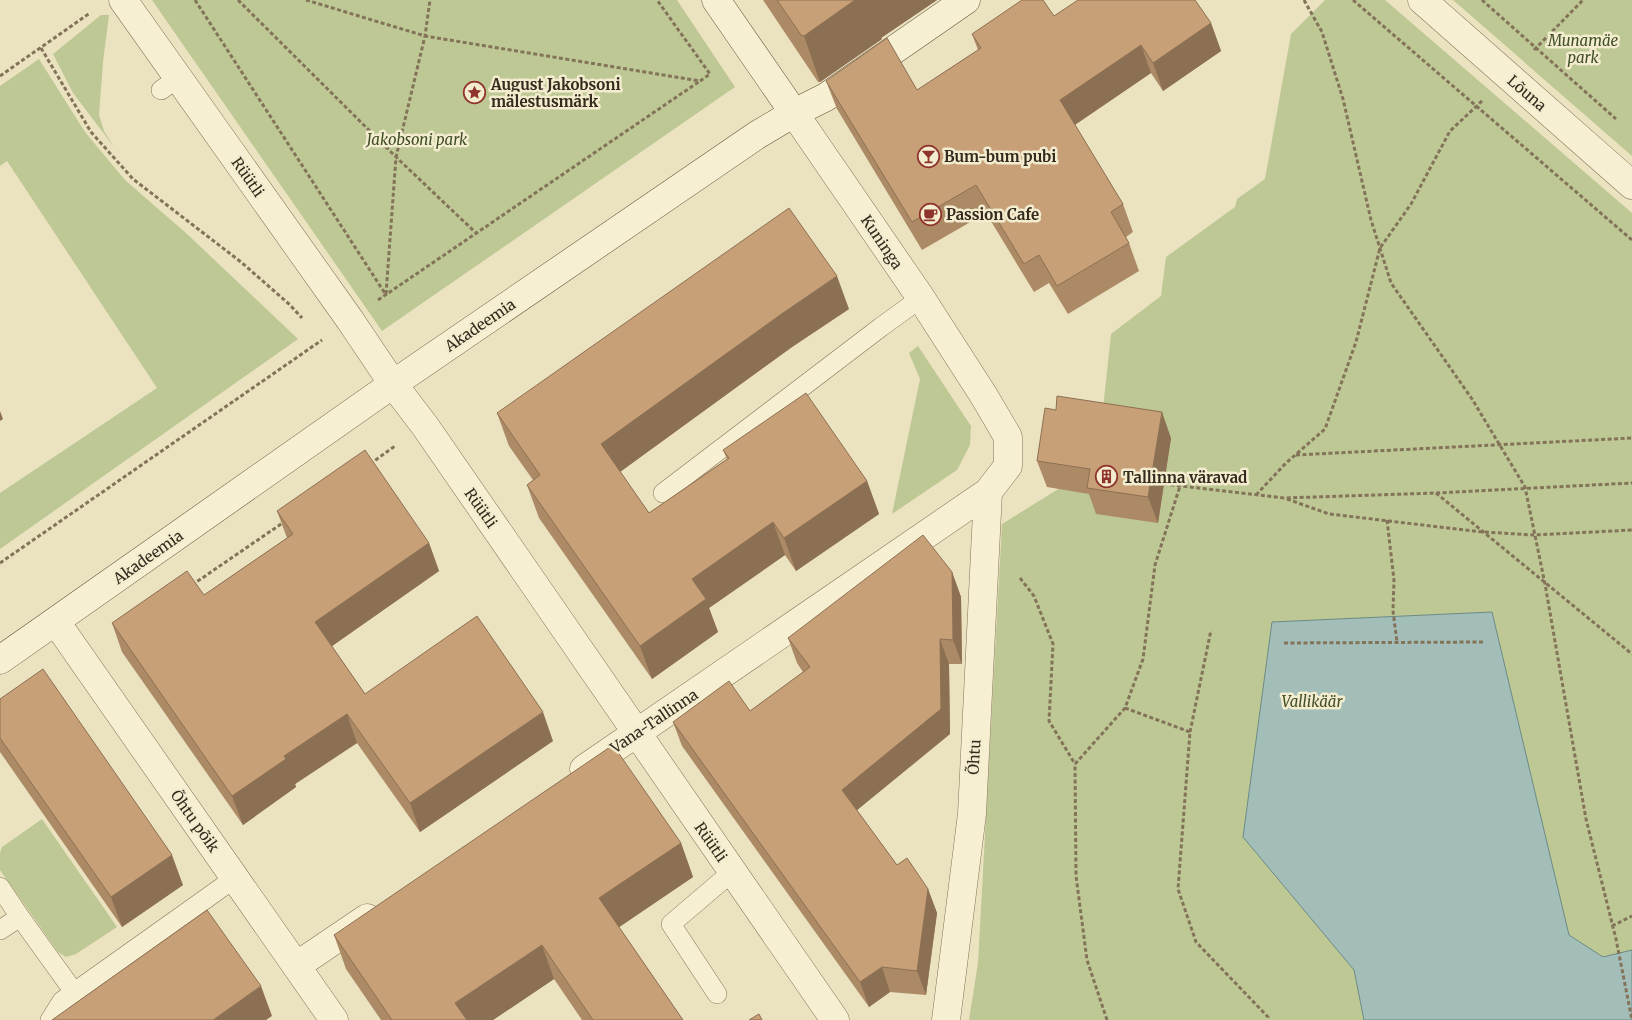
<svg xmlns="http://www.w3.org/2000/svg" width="1632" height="1020" font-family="Merriweather,serif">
  <rect width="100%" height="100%" fill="#ebe2c0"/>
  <path fill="#bec895" d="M 152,0 L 677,0 L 735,87 L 382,331 Z
    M 1325,0 L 1385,0 L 1632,213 L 1632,1020 L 969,1020 L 978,963 L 1002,524 L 1097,465 L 1111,334 L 1161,296 L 1166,257 L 1235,207 L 1237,199 L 1265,179 L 1291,34 Z
    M 1453,0 L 1632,0 L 1632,156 Z
    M 101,15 L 109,15 L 103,62 L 99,115 L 104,131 L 114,147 L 73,93 L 53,54 Z
    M 39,59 L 85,132 L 125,180 L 186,233 L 298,339 L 0,549 L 0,493 L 157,388 L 7,161 L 0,166 L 0,86 Z
    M 918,346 L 971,426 L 970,445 L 957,470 L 892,514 L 920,379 L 909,353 Z
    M 42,819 L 117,927 L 76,954 L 66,957 L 58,952 L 0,870 L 0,853 L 2,847 Z"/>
  <path fill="#a3beb8" stroke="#6b8b85" d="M 1492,612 L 1569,935 L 1603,957 L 1632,950 L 1632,1020 L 1364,1020 L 1354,970 L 1243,837 L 1272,622 Z"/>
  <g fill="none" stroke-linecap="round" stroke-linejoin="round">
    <defs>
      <path id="lane" d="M 161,90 L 178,78
        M 663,493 L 881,327 L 921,298
        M 0,887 L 20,917 L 0,930
        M 20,917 L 74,992
        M 717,994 L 671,924 L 732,872
        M 50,1020 L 62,1001 L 235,878"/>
      <path id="street" d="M 123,0 L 350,320 L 393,384 L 425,426 L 835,1020
        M 1422,0 L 1632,185
        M 56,622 L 334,1020
        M 584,769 L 988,492 L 1008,466 L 1008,437 L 984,396 L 921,298 L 794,113
        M 296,966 L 367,918
        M 946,1020 L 972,814 L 988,492"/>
      <path id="secondary" d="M 716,0 L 794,113
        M 0,660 L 393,384 L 757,135 L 794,113 L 826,97 L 966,0"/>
    </defs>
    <use href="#lane" stroke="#837359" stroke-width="20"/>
    <use href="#street" stroke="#837359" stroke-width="29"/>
    <use href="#secondary" stroke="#65543c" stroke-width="29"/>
    <path stroke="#837359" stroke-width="3" stroke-dasharray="4 2.5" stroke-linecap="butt" d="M 195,0 L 386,295
      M 238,0 L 396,157 L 476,233
      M 306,0 L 425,36 L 700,81 L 710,74 L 657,0
      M 1304,0 L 1322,32 L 1343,99 L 1371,220 L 1391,283 L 1472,399 L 1525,487 L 1545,584 L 1586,819 L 1616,939 L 1632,1020
      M 1353,0 L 1632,240
      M 1482,0 L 1616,119
      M 41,48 L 91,132 L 133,179 L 241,262 L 289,304 L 302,318
      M 1534,50 L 1583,0
      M 0,76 L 90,13
      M 386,294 L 396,157 L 425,36 L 430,0
      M 378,300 L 700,81
      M 1296,455 L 1632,438
      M 370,464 L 395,446
      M 1164,484 L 1284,498 L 1436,493 L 1632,483
      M 1436,493 L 1632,654
      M 1256,495 L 1286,463 L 1325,429 L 1356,342 L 1380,248 L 1411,204 L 1450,131 L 1483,100
      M 1287,499 L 1329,514 L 1483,532 L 1534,535 L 1632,530
      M 1387,520 L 1394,580 L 1393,611 L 1397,642
      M 0,563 L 322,340
      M 1020,578 L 1034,596 L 1053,644 L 1049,721 L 1075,764
      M 192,585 L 284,522
      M 1284,643 L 1483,642
      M 1125,708 L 1190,732 L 1178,889 L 1196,942 L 1268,1017 L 1268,1020
      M 1190,732 L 1211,630
      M 1612,926 L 1632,916
      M 1107,1020 L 1087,960 L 1076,876 L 1075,764 L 1125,708 L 1143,659 L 1155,565 L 1180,486"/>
    <use href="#lane" stroke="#f7efd2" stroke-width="19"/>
    <use href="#street" stroke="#f7efd2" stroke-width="28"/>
    <use href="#secondary" stroke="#f7efd2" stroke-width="28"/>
  </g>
  <path fill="#ac8a66" d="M 763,0 L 937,0 L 881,38 L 882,39 L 820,82 L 818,82 Z
    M 1054,16 L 1211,23 L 1221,51 L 1163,91 L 1151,73 L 1075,125 L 1123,204 L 1133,232 L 1126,237 L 1129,243 L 1139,271 L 1068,314 L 1049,283 L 1034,292 L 986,213 L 922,250 L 837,109 L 826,81 L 917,90 L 978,50 L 972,34 Z
    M 849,309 L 792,347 L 620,472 L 649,513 L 727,459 L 723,450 L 867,481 L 879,514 L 796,571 L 785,555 L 709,608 L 718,632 L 652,679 L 539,518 L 527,485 L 533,480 L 509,446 L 497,413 Z
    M 1171,438 L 1158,523 L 1096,514 L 1089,494 L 1047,487 L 1037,461 Z
    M 277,511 L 429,543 L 439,571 L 332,646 L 365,694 L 553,741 L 420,832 L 357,743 L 295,784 L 296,787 L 243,825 L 122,652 L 112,623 L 204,595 L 287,538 Z
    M 952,572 L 961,597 L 962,664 L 949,664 L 950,734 L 857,810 L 897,865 L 928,889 L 937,913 L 926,995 L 890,992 L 869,1007 L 682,746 L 673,722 L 750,711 L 803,672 L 797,663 L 788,638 Z
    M 0,699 L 183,885 L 122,927 L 0,752 Z
    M 681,843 L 693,877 L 619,927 L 683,1020 L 582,1020 L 554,979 L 493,1020 L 381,1020 L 346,969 L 334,935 Z"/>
  <path fill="#8c7053" d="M 855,0 L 937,0 L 881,38 L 882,39 L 820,82 L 804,36 Z
    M 1211,23 L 1221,51 L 1163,91 L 1153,63 Z
    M 1141,45 L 1151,73 L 1070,128 L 1060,100 Z
    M 837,276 L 849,309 L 792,347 L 613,477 L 601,444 L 780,315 Z
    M 0,411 L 3,419 L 0,421 Z
    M 1162,412 L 1171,438 L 1158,523 L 1148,497 Z
    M 867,481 L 879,514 L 796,571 L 784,538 Z
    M 773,522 L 785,555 L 709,608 L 718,632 L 652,679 L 640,646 L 692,579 Z
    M 429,543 L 439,571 L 325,651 L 315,622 Z
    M 952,572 L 961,597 L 962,664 L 953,640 Z
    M 940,639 L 949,664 L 950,734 L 851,815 L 842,790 Z
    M 543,712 L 553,741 L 420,832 L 410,803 Z
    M 347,714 L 357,743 L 295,784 L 296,787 L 243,825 L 232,796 L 284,756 Z
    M 681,843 L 693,877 L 612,932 L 599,898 Z
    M 172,855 L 183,885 L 122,927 L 111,897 Z
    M 928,889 L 937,913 L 926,995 L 917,971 Z
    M 542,945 L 554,979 L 493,1020 L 462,1020 L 455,1003 Z
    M 882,967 L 890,992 L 869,1007 L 860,982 Z
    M 261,986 L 272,1016 L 266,1020 L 213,1020 Z"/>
  <path fill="#c8a077" stroke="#8c7053" d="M 777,0 L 855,0 L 804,36 L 801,35 Z
    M 1022,0 L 1043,0 L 1054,16 L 1078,0 L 1195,0 L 1211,23 L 1153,63 L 1141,45 L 1060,100 L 1123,204 L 1111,212 L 1129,243 L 1057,286 L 1039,255 L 1024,264 L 976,185 L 912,222 L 826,81 L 887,38 L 917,90 L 981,48 L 972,34 Z
    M 789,208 L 837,276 L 780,315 L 601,444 L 649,513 L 729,458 L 723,450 L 806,393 L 867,481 L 784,538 L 773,522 L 692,579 L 706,599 L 640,646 L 527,485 L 540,475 L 497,413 Z
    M 1057,396 L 1162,412 L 1148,497 L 1087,488 L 1090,469 L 1037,461 L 1045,408 L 1056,410 Z
    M 365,450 L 429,543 L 315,622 L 365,694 L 477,616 L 543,712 L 410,803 L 347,714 L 284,756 L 286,759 L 232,796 L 112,623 L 187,571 L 204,595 L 293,534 L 277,511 Z
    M 923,535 L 952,572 L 953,640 L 940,639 L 941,709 L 842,790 L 897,865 L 907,858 L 928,889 L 917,971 L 882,967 L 860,982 L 673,722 L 729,681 L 750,711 L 810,667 L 788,638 Z
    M 43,669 L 172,855 L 111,897 L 0,738 L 0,699 Z
    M 613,745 L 681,843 L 599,898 L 683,1020 L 593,1020 L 542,945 L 455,1003 L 467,1020 L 392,1020 L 334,935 Z
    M 207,910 L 261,986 L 213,1020 L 52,1020 Z
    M 759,1014 L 762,1020 L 749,1020 Z"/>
  <defs>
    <symbol id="sight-ring" viewBox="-11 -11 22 22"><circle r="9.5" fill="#f3eccf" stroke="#8f342c" stroke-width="1.5"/><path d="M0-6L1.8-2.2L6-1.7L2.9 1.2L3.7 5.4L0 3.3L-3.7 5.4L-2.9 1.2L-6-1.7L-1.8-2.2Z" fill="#8f342c"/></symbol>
    <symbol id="bar-ring" viewBox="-11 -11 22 22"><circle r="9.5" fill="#f3eccf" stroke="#8f342c" stroke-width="1.5"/><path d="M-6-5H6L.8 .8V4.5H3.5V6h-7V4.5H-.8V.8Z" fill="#8f342c"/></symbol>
    <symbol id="cafe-ring" viewBox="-11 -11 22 22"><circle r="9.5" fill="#f3eccf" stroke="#8f342c" stroke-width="1.5"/><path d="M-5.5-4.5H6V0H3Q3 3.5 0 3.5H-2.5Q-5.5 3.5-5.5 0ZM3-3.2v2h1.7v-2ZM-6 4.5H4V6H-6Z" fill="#8f342c"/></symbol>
    <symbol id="building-ring" viewBox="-11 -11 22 22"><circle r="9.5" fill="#f3eccf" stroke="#8f342c" stroke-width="1.5"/><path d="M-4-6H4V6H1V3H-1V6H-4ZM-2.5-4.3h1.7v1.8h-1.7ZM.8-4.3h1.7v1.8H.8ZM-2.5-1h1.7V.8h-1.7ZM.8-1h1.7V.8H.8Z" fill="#8f342c"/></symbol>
  </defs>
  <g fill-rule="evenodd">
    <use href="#sight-ring" x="462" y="80" width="25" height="25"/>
    <use href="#bar-ring" x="916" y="144" width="25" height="25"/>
    <use href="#cafe-ring" x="918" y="202" width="25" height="25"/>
    <use href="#building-ring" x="1094" y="464" width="25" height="25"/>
  </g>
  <g text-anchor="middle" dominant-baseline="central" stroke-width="5" stroke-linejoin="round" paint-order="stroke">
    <g font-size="15" font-style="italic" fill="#404f24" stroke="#f3eccf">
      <text x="1583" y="40">Munamäe<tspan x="1583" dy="17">park</tspan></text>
      <text x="417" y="139">Jakobsoni park</text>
      <text x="1312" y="701">Vallikäär</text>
    </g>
    <g font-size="15" font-weight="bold" fill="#342a1d" stroke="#f3eccf" text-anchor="start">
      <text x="491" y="84">August Jakobsoni<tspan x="491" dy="17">mälestusmärk</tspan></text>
      <text x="944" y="156">Bum-bum pubi</text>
      <text x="946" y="214">Passion Cafe</text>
      <text x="1123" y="477">Tallinna väravad</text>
    </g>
    <g font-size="15" fill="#342a1d" stroke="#f3eccf">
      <text transform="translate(1527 93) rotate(41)">Lõuna</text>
      <text transform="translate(248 177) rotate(55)">Rüütli</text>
      <text transform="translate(882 242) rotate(56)">Kuninga</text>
      <text transform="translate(480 325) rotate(-34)">Akadeemia</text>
      <text transform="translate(481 508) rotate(55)">Rüütli</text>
      <text transform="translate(148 557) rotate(-35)">Akadeemia</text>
      <text transform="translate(654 721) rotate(-34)">Vana-Tallinna</text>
      <text transform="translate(974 757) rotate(-87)">Õhtu</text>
      <text transform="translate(195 821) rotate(55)">Õhtu põik</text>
      <text transform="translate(711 842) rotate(55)">Rüütli</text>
    </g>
  </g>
</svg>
